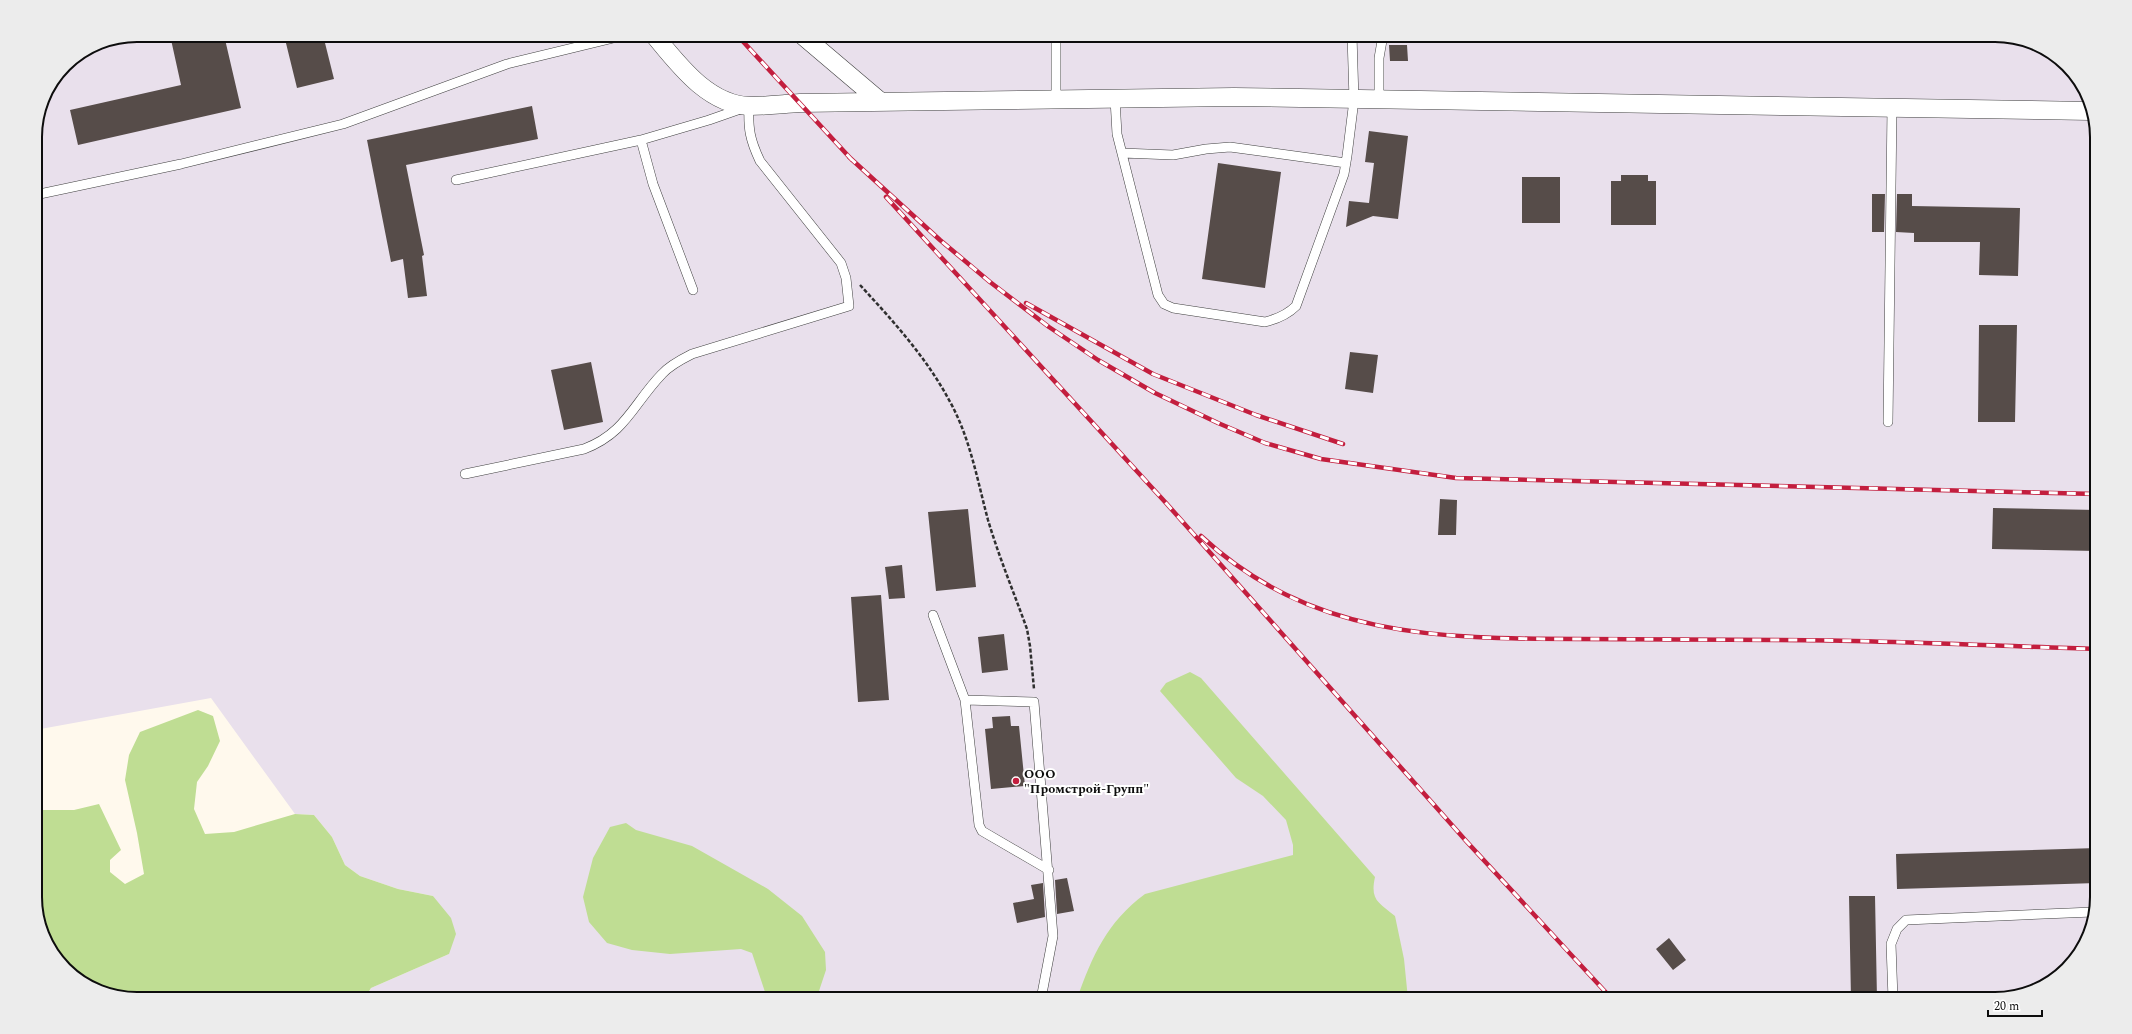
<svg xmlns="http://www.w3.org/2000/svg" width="2132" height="1034" font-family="Spectral,serif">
  <rect width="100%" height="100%" fill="#fff9ed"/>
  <path fill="#e9e0ec" d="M 137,35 L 1995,35 L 2040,45 L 2080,80 L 2097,131 L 2097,897 L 2087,942 L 2051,982 L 1995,999 L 364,999 L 371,988 L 449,954 L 433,896 L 398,889 L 360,876 L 345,865 L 332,837 L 314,815 L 295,814 L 211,698 L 35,730 L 35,131 L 43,98 L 65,65 L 98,43 Z"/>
  <path fill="#bfdd93" d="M 1190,672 L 1201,678 L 1375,877 C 1370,900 1378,902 1395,916 L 1404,959 L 1408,999 L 1077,999 C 1092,956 1107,922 1145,894 L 1293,855 L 1293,845 L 1286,820 L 1263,796 L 1236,778 L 1160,691 L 1166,683 Z
    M 198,710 L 213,716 L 220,741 L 208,766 L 197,782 L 194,809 L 205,834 L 234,832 L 295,814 L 314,815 L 332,837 L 345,865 L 360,876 L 398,889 L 433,896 L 451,918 L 456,934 L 449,954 L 371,988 L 364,999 L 137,999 L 92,989 L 52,954 L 35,904 L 35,810 L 74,810 L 99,804 L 121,850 L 110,860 L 110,872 L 125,884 L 144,874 L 137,833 L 125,780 L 129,755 L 140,732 Z
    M 626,823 L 636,830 L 692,846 L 768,889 L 802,916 L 825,952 L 826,970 L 818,994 L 812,999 L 772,999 L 766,995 L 752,953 L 741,949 L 670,954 L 632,950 L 607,943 L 589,922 L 583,897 L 593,858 L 610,827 Z"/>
  <path fill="#564c49" d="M 170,35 L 224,35 L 241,108 L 78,145 L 70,110 L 181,85 Z
    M 284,35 L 323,35 L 334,79 L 297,88 Z
    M 1389,45 L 1407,45 L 1408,61 L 1390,61 Z
    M 532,106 L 538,139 L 406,165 L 424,255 L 422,256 L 427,296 L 408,298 L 403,259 L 391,262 L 367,140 Z
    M 1369,131 L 1408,136 L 1398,219 L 1373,216 L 1346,227 L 1349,201 L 1369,203 L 1374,163 L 1365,162 Z
    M 1218,163 L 1281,172 L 1265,288 L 1202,279 Z
    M 1621,175 L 1648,175 L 1648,181 L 1656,181 L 1656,225 L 1611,225 L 1611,181 L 1621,181 Z
    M 1522,177 L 1560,177 L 1560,223 L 1522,223 Z
    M 1872,194 L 1885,194 L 1884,232 L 1872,232 Z
    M 1897,194 L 1912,194 L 1912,206 L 2020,208 L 2018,276 L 1979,275 L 1980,242 L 1914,242 L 1914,233 L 1896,232 Z
    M 1979,325 L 2017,325 L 2015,422 L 1978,422 Z
    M 1350,352 L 1378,355 L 1373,393 L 1345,389 Z
    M 591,362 L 603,422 L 564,430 L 551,370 Z
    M 1440,499 L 1457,500 L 1456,535 L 1438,535 Z
    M 1993,508 L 2097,510 L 2097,551 L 1992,549 Z
    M 968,509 L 976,587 L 936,591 L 928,512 Z
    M 902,565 L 905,598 L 889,599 L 885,567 Z
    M 881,595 L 889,700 L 858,702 L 851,597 Z
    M 1004,634 L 1008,670 L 982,673 L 978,637 Z
    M 1010,716 L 1011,726 L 1019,726 L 1025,786 L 991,789 L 985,729 L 993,728 L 992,717 Z
    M 2097,848 L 2097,883 L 1897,889 L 1896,854 Z
    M 1067,878 L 1074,911 L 1057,914 L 1055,880 Z
    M 1043,883 L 1045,917 L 1017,923 L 1013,903 L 1034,899 L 1031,885 Z
    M 1849,896 L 1875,896 L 1877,999 L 1851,999 Z
    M 1669,938 L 1686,960 L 1673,970 L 1656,949 Z"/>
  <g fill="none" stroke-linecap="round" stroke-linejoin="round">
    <defs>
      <path id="service" d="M 1115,99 L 1117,134 L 1158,295 L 1164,304 L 1173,308 L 1265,322 C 1277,319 1287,315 1296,306 L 1344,174 L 1347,156 L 1354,100 L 1352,35
        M 1056,100 L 1056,35
        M 1379,100 L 1379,58 L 1383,35
        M 641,140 L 653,184 L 693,290
        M 1122,153 L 1173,155 L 1206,149 L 1230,147 L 1346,163
        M 456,180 L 641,140 L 709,120 L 749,106 C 748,129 750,140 760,161 L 841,263 L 846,278 L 849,306 L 692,354 C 682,359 670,365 662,374 C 633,404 626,433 584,449 L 465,474
        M 35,195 L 181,164 L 343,124 L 507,64 L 626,35
        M 1888,422 L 1892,108
        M 933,615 L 965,700 L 1034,702 L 1053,936 L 1041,999
        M 965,700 L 979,825 L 982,831 L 1049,870
        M 1893,999 L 1891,944 L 1897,929 L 1906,920 L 2093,912"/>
      <path id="minor" d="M 654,35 C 678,64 708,105 750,106 C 767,106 783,104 800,103 L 1234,97 L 2090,111
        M 802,35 L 881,102"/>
    </defs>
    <use href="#service" stroke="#404040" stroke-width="10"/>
    <use href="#minor" stroke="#404040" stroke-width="19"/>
    <path stroke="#2f2f2f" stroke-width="2.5" stroke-dasharray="4 2" stroke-linecap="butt" d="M 860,285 C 893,321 926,357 949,400 C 970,437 977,479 988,520 C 999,557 1014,593 1027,629 L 1030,646 L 1034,689"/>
    <use href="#service" stroke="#fff" stroke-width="9"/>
    <use href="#minor" stroke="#fff" stroke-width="18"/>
    <defs>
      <path id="rail" d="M 737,35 L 852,160
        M 849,157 L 940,240 L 990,282 L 1049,327 L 1098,360 L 1155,393 L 1218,423 L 1265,443 L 1321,459 L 1456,478 L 2097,494
        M 886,197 L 1166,503 L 1467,842 L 1612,999
        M 1026,303 L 1153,374 L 1256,415 L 1343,444
        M 1201,536 C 1310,637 1438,639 1578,639 C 1645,639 1711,640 1778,640 C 1884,640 1991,646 2097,649"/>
    </defs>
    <use href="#rail" stroke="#c31e3e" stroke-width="4.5"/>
    <use href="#rail" stroke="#fff" stroke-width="3" stroke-dasharray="9" stroke-linecap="butt"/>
  </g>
  <circle fill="#c31e3e" stroke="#fff" stroke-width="1.5" cx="1016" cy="781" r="4"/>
  <g text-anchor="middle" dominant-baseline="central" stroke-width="4" stroke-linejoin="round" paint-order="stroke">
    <g font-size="13" font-weight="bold" fill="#0d0d0d" stroke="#fff" text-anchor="start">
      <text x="1024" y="774">ООО<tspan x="1024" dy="15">"Промстрой-Групп"</tspan></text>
    </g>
  </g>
  <path d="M0 0H2132V1034H0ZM137 42H1995A95 95 0 0 1 2090 137V897A95 95 0 0 1 1995 992H137A95 95 0 0 1 42 897V137A95 95 0 0 1 137 42Z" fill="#ececec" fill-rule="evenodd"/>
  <path fill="none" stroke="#0d0d0d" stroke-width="2" d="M137 42H1995A95 95 0 0 1 2090 137V897A95 95 0 0 1 1995 992H137A95 95 0 0 1 42 897V137A95 95 0 0 1 137 42Z"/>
  <path d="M1988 1010v6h54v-6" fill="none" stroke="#0d0d0d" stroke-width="2"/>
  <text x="1994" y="1010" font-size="12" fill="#0d0d0d" stroke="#ffffff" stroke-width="3" paint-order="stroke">20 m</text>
</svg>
